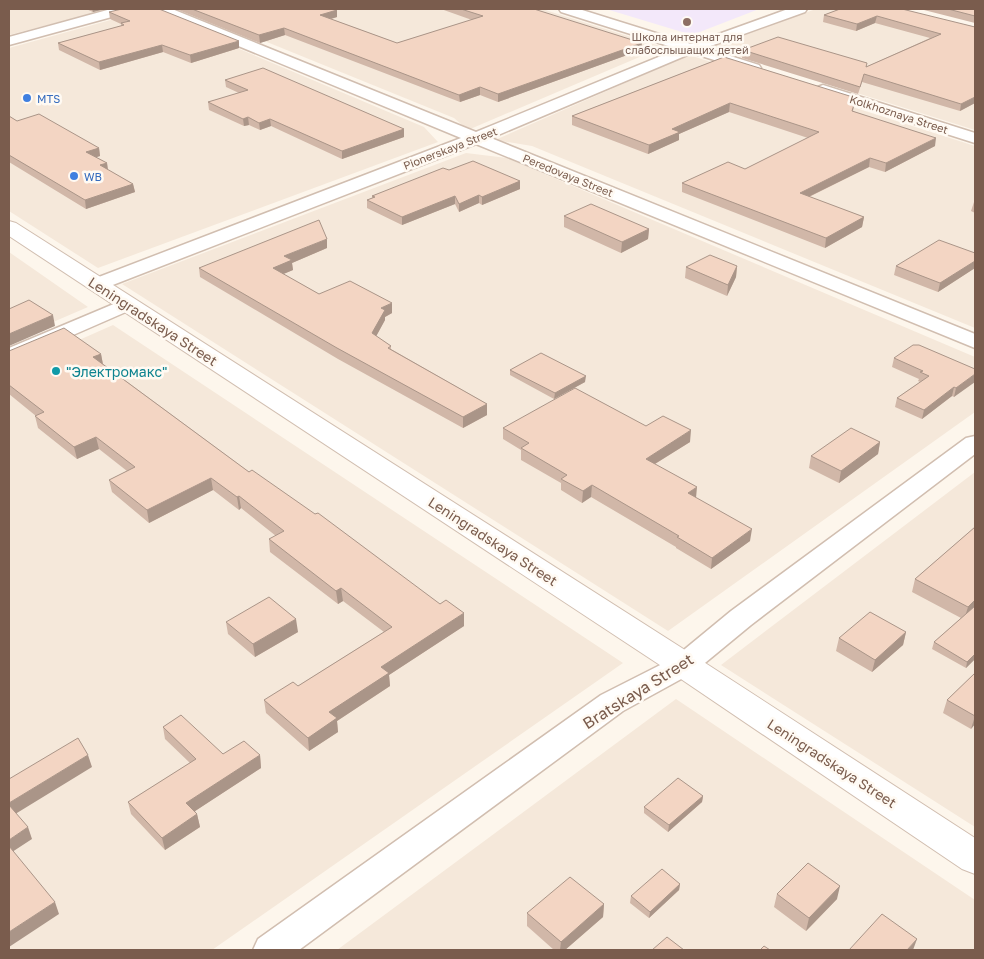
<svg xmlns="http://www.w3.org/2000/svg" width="984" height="959" font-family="'Golos Text',sans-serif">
  <rect width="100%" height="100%" fill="#fdf6ec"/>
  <path fill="#f5e8da" d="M 9,9 L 109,9 L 9,35 Z
    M 186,9 L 542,9 L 663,47 L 468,130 L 454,118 Z
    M 816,9 L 876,9 L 975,36 L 975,130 L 710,47 Z
    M 147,10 L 424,127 L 438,142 L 98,268 L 9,211 L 9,48 Z
    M 689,55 L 975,146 L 975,328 L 532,146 L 495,140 Z
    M 466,153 L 507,158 L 975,357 L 975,412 L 668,631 L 122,284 Z
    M 9,252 L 88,307 L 9,341 Z
    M 113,325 L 623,663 L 212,950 L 9,950 L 9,371 Z
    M 975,472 L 975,827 L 721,665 Z
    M 676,699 L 975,900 L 975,950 L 337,950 Z"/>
  <path fill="#f3e8fa" d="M 606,9 L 759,9 L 692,35 Z"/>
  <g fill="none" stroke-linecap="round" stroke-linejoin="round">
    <defs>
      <path id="minor" d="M 111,9 L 132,9 L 130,12 L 9,45 L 9,37 Z
        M 154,9 L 172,9 L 476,132 L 678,49 L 561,12 L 559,9 L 579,9 L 691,44 L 788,9 L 807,9 L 805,12 L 705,48 L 759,65 L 761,68 L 759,71 L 749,71 L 692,53 L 491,138 L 975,334 L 975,348 L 476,144 L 105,288 L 98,290 L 91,288 L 88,284 L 91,280 L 461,138 L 156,12 Z
        M 823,85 L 975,133 L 975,143 L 818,93 L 815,90 L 818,87 Z
        M 128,298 L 135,300 L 138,304 L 135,308 L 9,363 L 9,348 Z
        M 975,436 L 975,454 L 751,625 L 694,672 L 623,711 L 299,950 L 253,950 L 258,939 L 601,695 L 674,658 L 731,611 L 966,438 Z"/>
      <path id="tertiary" d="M 9,221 L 16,223 L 696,657 L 975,838 L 975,874 L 962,869 L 672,673 L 9,236 Z"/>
    </defs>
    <use href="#minor" stroke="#d1beb0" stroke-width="3"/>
    <use href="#tertiary" stroke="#d1beb0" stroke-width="2"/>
    <use href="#minor" fill="#fff" fill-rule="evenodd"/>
    <use href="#tertiary" fill="#fff" fill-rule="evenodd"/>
  </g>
  <path fill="#d1b7a8" d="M 86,9 L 105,9 L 93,12 Z
    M 176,9 L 333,9 L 337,10 L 337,17 L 331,19 L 397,43 L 472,20 L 441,9 L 534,9 L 641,50 L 498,102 L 480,95 L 460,102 L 285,35 L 260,43 Z
    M 840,9 L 975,27 L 975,103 L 960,111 L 862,82 L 858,94 L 742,58 L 743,50 L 866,67 L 930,38 L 875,23 L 856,31 L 823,22 L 824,15 Z
    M 920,9 L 975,9 L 975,23 Z
    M 109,12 L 239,48 L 191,63 L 163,52 L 100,70 L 59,50 L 58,43 L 121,26 L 121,24 L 110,19 Z
    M 724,57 L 854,107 L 853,111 L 935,146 L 885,172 L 869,167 L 809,197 L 864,217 L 862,227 L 825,248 L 682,192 L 682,183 L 745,169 L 808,138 L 729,112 L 679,134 L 679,140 L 648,154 L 572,125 L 572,116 Z
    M 225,80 L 404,129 L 404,137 L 342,159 L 271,126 L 260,130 L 249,125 L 244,126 L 209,110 L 208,102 L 239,93 L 226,87 Z
    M 9,116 L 17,121 L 99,148 L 100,156 L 96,157 L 107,163 L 108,170 L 133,184 L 135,192 L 86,209 L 9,162 Z
    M 449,170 L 520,181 L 520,189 L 482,205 L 479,203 L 459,212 L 455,204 L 402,225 L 367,208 L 367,200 L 372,198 L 372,196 Z
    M 975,201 L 975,213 L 971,211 L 974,202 Z
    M 564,216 L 649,229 L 648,239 L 621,253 L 564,227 Z
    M 327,248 L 292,263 L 293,270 L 283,274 L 319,294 L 392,313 L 385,317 L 385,320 L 376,336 L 391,346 L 391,349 L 487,404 L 487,415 L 463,428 L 338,359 L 200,277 L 199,268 Z
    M 975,253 L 975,268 L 938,292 L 894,275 L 896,266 Z
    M 737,266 L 736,277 L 727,296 L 685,278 L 686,267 Z
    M 9,351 L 101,354 L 103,364 L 249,472 L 464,626 L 389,675 L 390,686 L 337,721 L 338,732 L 309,751 L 266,713 L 264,700 L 298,686 L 384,632 L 343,601 L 338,604 L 270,552 L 269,539 L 276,536 L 241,508 L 239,510 L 213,490 L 149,523 L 112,492 L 109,480 L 127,471 L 99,449 L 77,459 L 38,428 L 35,416 L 36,416 L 9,394 Z
    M 894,358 L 975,369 L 954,397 L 952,396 L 922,419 L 895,407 L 897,398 L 920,382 L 918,381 L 919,379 L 892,367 Z
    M 510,370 L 585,382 L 554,399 L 510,375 Z
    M 646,426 L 690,442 L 655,464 L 696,498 L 750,541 L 711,569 L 676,548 L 676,547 L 591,497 L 582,503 L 561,490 L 561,483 L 521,460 L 521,450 L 503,439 L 503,428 Z
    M 880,442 L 878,454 L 839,483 L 809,468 L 811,456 Z
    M 975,527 L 975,659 L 966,668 L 932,649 L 934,642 L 961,618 L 912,592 L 915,579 Z
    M 226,622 L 298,632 L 255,657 L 228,634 Z
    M 906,632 L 903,645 L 872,672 L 836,651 L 839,638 Z
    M 975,673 L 975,724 L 971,729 L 943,713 L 947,700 Z
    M 163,727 L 223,754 L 260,755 L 261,768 L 195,811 L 197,814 L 200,827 L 165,850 L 131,814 L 128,802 L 190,763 L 165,739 Z
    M 703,796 L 702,802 L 668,832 L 644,813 L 644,807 Z
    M 680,884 L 679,890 L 649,918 L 630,903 L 631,896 Z
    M 777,894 L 837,899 L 806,931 L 774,907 Z
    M 604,904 L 603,917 L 565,950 L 554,950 L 527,926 L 527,913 Z"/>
  <path fill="#aa9588" d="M 92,9 L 105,9 L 93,12 Z
    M 337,10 L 337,17 L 320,22 L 320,15 Z
    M 877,16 L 875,23 L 856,31 L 857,24 Z
    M 284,28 L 285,35 L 260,43 L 259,35 Z
    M 239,41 L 239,48 L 191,63 L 190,55 Z
    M 642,43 L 641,50 L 498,102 L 498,94 Z
    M 162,45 L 163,52 L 100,70 L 99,62 Z
    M 480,87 L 480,95 L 460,102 L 459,95 Z
    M 975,97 L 975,103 L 960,111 L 961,104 Z
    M 730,103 L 729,112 L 679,134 L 679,140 L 648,154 L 649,145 L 672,129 Z
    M 248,117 L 249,125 L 244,126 L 243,119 Z
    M 270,119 L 271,126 L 260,130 L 259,123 Z
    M 404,129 L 404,137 L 342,159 L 342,151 Z
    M 936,138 L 935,146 L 885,172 L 886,163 Z
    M 99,148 L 100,156 L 88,160 L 86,152 Z
    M 870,158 L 869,167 L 798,202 L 800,193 Z
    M 107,163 L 108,171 L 100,165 Z
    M 520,181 L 520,189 L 482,205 L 482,197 Z
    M 133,184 L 135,192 L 86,209 L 85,200 Z
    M 479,195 L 479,203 L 459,212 L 459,204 Z
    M 455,196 L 455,204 L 402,225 L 402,217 Z
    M 864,217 L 862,227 L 825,248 L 826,238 Z
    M 649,229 L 648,239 L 621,253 L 622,242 Z
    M 327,239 L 327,248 L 292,263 L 293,270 L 274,278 L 273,268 L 284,256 Z
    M 975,261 L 975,268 L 938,292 L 940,283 Z
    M 737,266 L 736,277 L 727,296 L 728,285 Z
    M 392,303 L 392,313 L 385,317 L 385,320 L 372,344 L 372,333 L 381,308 Z
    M 53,315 L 55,326 L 9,346 L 9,334 Z
    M 101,354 L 103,365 L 93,357 Z
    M 975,374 L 975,382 L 954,397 L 956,388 Z
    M 586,376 L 585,382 L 554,399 L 555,393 Z
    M 954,387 L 952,396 L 922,419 L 924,410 Z
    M 487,404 L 487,415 L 463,428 L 463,417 Z
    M 691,430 L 690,442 L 645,470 L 646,459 Z
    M 96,437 L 99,449 L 77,459 L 74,447 Z
    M 880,442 L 878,454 L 839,483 L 841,471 Z
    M 211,478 L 213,490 L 149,523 L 147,510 Z
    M 592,485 L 591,497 L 582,503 L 583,491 Z
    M 697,487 L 696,498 L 688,493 Z
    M 239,496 L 241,508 L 239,510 L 237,497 Z
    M 752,529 L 750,541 L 711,569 L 712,558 Z
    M 341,588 L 343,601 L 338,604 L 336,591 Z
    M 975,600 L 975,610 L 964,620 L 968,607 Z
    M 464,613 L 464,626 L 389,675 L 390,686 L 337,721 L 338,732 L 309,751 L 308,738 L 329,712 L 381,667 Z
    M 296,619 L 298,632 L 255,657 L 253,644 Z
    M 906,632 L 903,645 L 872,672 L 875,660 Z
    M 975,654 L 975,659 L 966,668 L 967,662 Z
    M 975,716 L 975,724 L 971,729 Z
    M 88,755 L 92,767 L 12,816 L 9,807 L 9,803 Z
    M 260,755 L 261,768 L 189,815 L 186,803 Z
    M 703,796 L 702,802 L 668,832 L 669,825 Z
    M 197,814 L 200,827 L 165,850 L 162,838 Z
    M 28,827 L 32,839 L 9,854 L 9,840 Z
    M 680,884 L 679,890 L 649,918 L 650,912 Z
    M 840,886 L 837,899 L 806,931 L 809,918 Z
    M 55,902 L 59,914 L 9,947 L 9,932 Z
    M 604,904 L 603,917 L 565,950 L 560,950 L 561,942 Z
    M 917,939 L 913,950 L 907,950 Z"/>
  <path fill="#f3d5c3" stroke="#aa9588" d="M 122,9 L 159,9 L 239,41 L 190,55 L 162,45 L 99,62 L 58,43 L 124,25 L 121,23 L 130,21 L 109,12 Z
    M 192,9 L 333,9 L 337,10 L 320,15 L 397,43 L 483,16 L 461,9 L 534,9 L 642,43 L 498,94 L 480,87 L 459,95 L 284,28 L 259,35 Z
    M 840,9 L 902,9 L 975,27 L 975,97 L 961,104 L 864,74 L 860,87 L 743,50 L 778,37 L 867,63 L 866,67 L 941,34 L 877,16 L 857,24 L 824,15 Z
    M 948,9 L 975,9 L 975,16 Z
    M 724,57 L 856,98 L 852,111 L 936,138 L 886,163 L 870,158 L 800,193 L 864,217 L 826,238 L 682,183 L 728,162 L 745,169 L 819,132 L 730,103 L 672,129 L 680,132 L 649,145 L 572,116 Z
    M 263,68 L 404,129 L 342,151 L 270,119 L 259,123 L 248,117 L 243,119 L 208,102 L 248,90 L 225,80 Z
    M 39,114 L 99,148 L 86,152 L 107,163 L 100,165 L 133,184 L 85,200 L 9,155 L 9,116 L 17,121 Z
    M 473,161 L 520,181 L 482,197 L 479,195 L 459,204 L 455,196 L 402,217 L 367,200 L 375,197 L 372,196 L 443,168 L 449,170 Z
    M 591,204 L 649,229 L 622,242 L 564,216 Z
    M 319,220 L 327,239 L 284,256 L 292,260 L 273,268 L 319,294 L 350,281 L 392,303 L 381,308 L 385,310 L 372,333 L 391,346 L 388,348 L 487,404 L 463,417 L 337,348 L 199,268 Z
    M 939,240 L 975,253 L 975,261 L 940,283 L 896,266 Z
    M 710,255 L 737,266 L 728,285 L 686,267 Z
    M 29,300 L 53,315 L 9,334 L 9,309 Z
    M 64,328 L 101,354 L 93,357 L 249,472 L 252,470 L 315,514 L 318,513 L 440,604 L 446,600 L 464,613 L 381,667 L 389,673 L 329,712 L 337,718 L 308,738 L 264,700 L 293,682 L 298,686 L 392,627 L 341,588 L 336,591 L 269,539 L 284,531 L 239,496 L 237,497 L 211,478 L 147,510 L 109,480 L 135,467 L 96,437 L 74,447 L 35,416 L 44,412 L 9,385 L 9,351 Z
    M 913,345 L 919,345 L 975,369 L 975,374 L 956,388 L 954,387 L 924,410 L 897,398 L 929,376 L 920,372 L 923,371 L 894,358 Z
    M 541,353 L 586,376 L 555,393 L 510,370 Z
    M 575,388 L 646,426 L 663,416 L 691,430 L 646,459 L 697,487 L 688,493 L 752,529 L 712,558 L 677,537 L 679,536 L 592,485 L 583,491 L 561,479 L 567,475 L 521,448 L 529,443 L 503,428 Z
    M 851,428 L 880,442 L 841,471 L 811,456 Z
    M 975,527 L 975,600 L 968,607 L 915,579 Z
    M 269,597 L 296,619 L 253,644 L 226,622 Z
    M 975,606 L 975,654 L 967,662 L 934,642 Z
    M 870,612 L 906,632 L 875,660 L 839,638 Z
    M 975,673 L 975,716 L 947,700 Z
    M 181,715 L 223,754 L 244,741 L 260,755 L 186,803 L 197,814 L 162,838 L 128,802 L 196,759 L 163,727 Z
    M 78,738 L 88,755 L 9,803 L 9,779 Z
    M 678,778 L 703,796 L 669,825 L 644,807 Z
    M 9,805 L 28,827 L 9,840 Z
    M 9,846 L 55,902 L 9,932 Z
    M 808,863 L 840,886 L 809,918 L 777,894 Z
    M 662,869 L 680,884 L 650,912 L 631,896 Z
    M 570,877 L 604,904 L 561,942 L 527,913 Z
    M 882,914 L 917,939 L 907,950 L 849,950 Z
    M 667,937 L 684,950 L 652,950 Z
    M 764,946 L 770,950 L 760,950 Z"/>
  <circle fill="#8d6e63" stroke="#fffaf3" stroke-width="2" cx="687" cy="22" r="5"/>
  <g fill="#3f7fe0" stroke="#fffaf3" stroke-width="2">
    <circle cx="27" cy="98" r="5"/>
    <circle cx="74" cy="176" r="5"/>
  </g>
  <circle fill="#0f9aa8" stroke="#fffaf3" stroke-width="2" cx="56" cy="371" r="5"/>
  <g text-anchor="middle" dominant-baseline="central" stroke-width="5" stroke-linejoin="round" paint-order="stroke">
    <g font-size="11" fill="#785e54" stroke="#fffaf3">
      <text x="687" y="36">Школа интернат для<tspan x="687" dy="13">слабослышащих детей</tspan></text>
    </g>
    <g font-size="11" fill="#366cbe" stroke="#fffaf3" text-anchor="start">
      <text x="37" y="98">MTS</text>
      <text x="84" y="176">WB</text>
    </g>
    <g font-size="11" fill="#7a5c4d" stroke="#fffaf3">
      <text transform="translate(899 114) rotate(18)">Kolkhoznaya Street</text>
      <text transform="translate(450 148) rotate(-21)">Pionerskaya Street</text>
      <text transform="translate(568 175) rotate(22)">Peredovaya Street</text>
    </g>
    <g font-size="14" fill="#7a5c4d" stroke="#fffaf3">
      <text transform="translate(153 321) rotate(33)">Leningradskaya Street</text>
      <text transform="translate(493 541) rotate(33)">Leningradskaya Street</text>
      <text transform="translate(832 763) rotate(33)">Leningradskaya Street</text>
    </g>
    <g font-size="14" fill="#0d838f" stroke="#fffaf3" text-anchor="start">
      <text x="66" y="371">"Электромакс"</text>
    </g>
    <g font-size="16" fill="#7a5c4d" stroke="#fffaf3">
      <text transform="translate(638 691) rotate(-32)">Bratskaya Street</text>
    </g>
  </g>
  <rect width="984" height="959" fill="none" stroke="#7a5c4d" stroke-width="20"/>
</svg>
